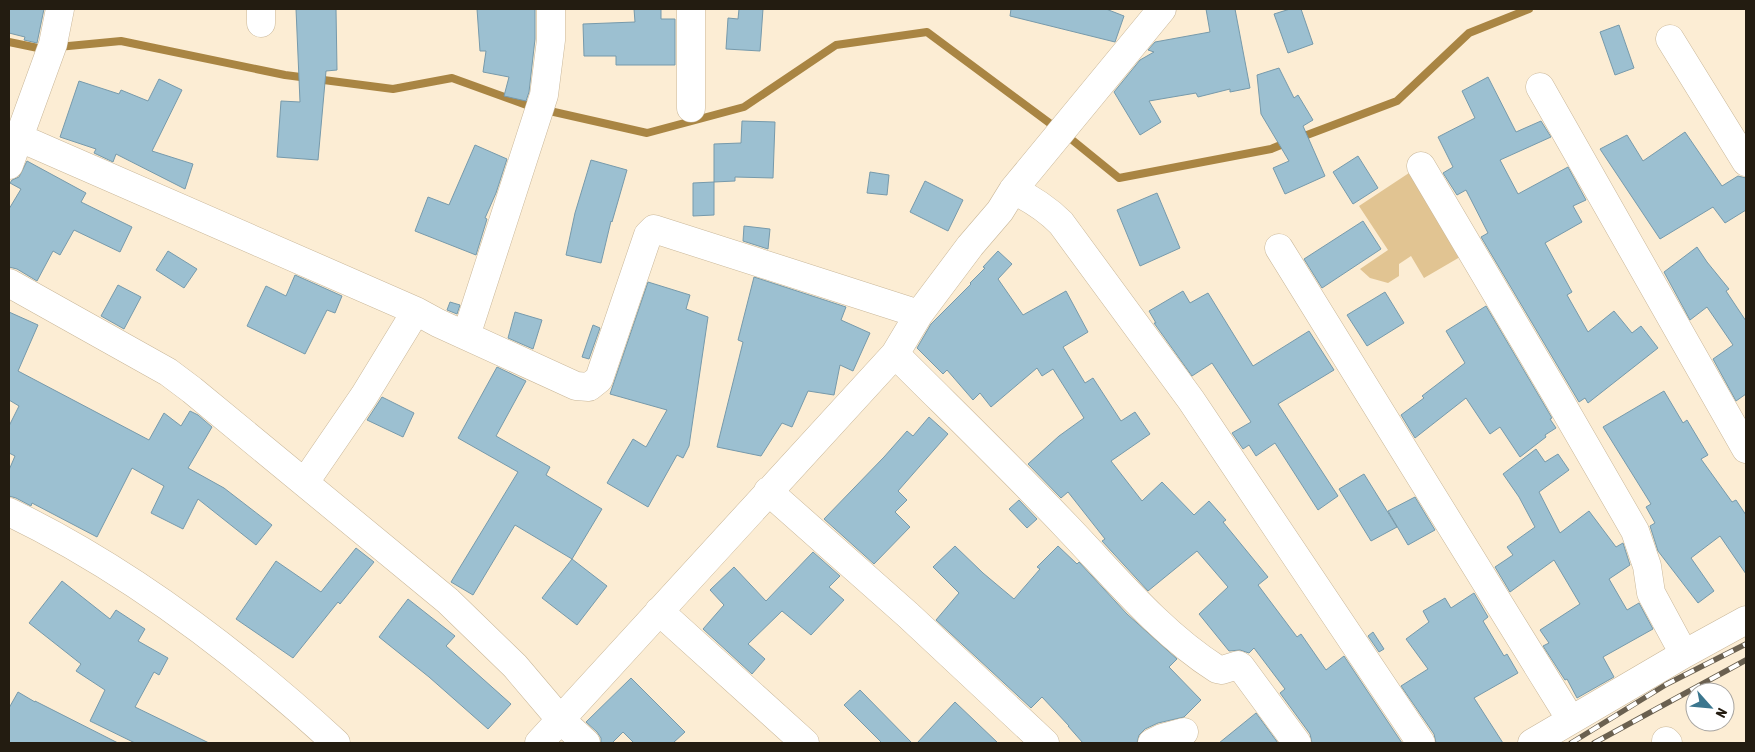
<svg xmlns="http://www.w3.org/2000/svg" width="1755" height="752" font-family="'Asap Condensed',sans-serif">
  <rect width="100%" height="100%" fill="#fcedd4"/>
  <path fill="#e1c492" d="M 1409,173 L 1460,257 L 1424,278 L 1411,256 L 1399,264 L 1399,276 L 1388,283 L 1370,278 L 1360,269 L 1388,250 L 1359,206 Z"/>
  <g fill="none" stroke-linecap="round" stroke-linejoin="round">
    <path stroke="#a98543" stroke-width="8" d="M 9,42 L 38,48 L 46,48
      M 58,47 L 121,41 L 285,75 L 393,89 L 452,78 L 532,107 L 647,133 L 744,107 L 836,45 L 927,32 L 1071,139 L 1119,178 L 1271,149 L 1288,142
      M 1299,138 L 1397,101 L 1469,33 L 1529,9"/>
  </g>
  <path fill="#9cc0d1" stroke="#779aab" d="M 9,9 L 44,9 L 37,43 L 24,40 L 25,37 L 9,33 Z
    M 296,9 L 336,9 L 337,70 L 326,71 L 318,160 L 277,157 L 281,101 L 300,102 Z
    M 477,9 L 535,9 L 535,39 L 529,92 L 526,101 L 504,96 L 509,77 L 483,72 L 486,51 L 480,51 Z
    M 634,9 L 661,9 L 661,19 L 675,19 L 675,65 L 616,65 L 616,56 L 584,56 L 583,24 L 635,22 Z
    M 739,9 L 763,9 L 760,51 L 726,49 L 728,18 L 738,19 Z
    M 1011,9 L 1106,9 L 1124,16 L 1115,42 L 1010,16 Z
    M 1206,9 L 1235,9 L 1250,88 L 1230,92 L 1230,89 L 1198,97 L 1196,93 L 1149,101 L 1161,122 L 1140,135 L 1114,92 L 1140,60 L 1154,52 L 1148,50 L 1155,42 L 1210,32 Z
    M 1290,9 L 1301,9 L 1313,44 L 1288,53 L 1274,14 Z
    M 1619,25 L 1634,68 L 1615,75 L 1600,32 Z
    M 1279,68 L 1294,98 L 1298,95 L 1313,120 L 1303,126 L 1325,176 L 1285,194 L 1273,168 L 1289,161 L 1261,114 L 1257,75 Z
    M 1488,77 L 1516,132 L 1541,121 L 1551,137 L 1500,160 L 1518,194 L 1568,167 L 1586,200 L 1573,206 L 1582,222 L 1545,243 L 1572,292 L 1567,295 L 1588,332 L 1614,311 L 1632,333 L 1641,326 L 1658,348 L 1588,403 L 1585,398 L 1579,402 L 1481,237 L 1488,233 L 1466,190 L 1457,195 L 1443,173 L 1453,167 L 1438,137 L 1475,118 L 1462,91 Z
    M 159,79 L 182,90 L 152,151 L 193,164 L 185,189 L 116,154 L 113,162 L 94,153 L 96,149 L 60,137 L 79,81 L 119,94 L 121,90 L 148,101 Z
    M 742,121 L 775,122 L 773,178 L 735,177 L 735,181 L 714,182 L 714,144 L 741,143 Z
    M 1685,132 L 1722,186 L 1738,176 L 1746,178 L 1746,210 L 1725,223 L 1713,207 L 1660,239 L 1600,149 L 1627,135 L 1643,161 Z
    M 475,145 L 507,159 L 496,193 L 485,218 L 487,219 L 476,255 L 415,231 L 428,197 L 449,205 Z
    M 1358,156 L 1378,188 L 1353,204 L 1333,172 Z
    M 591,160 L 627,170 L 612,222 L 611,221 L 601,263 L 566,255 L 575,213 Z
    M 27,161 L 86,193 L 81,202 L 132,227 L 120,252 L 74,230 L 60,255 L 53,251 L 37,281 L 17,269 L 9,267 L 9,209 L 21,189 L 10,183 L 12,180 L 19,177 Z
    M 870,172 L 889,175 L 887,195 L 867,193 Z
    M 925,181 L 963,200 L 948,231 L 910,212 Z
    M 714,182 L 714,215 L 693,216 L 693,183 Z
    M 1157,193 L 1180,248 L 1140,266 L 1117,210 Z
    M 1363,221 L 1381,249 L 1322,288 L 1304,259 Z
    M 744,226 L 770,229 L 768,249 L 743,241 Z
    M 1697,247 L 1707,262 L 1729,289 L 1726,291 L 1746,321 L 1746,394 L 1736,401 L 1713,359 L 1733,345 L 1707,307 L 1690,320 L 1664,272 Z
    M 168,251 L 197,269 L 184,288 L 156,270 Z
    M 998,251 L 1012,264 L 998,279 L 1023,315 L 1066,291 L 1088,332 L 1063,347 L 1085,383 L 1093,378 L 1121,421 L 1135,412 L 1150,434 L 1111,461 L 1142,501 L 1162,482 L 1194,515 L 1209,501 L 1226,520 L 1223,522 L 1268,577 L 1258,585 L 1297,637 L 1301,634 L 1326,670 L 1344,656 L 1402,743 L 1312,743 L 1310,734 L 1280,693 L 1285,689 L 1254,648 L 1249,653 L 1240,650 L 1229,651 L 1199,614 L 1228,587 L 1197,551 L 1148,591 L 1102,541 L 1105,539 L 1068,492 L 1061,498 L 1028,464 L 1059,436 L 1084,418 L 1053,369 L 1042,376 L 1037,368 L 991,407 L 980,393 L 973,400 L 947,370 L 943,374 L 917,348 L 931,324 L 971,284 L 970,283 L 985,268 L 983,267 Z
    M 295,275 L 342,296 L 335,313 L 327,310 L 305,354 L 247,326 L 266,286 L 286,296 Z
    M 754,277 L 846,307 L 841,320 L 870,333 L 853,371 L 840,365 L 834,395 L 808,391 L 792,427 L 782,423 L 761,456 L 717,447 L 743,342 L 738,340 Z
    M 648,282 L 690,295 L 686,309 L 708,317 L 689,446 L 683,458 L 677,455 L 648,507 L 607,483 L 633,439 L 646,447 L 667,410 L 610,394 Z
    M 118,285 L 141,297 L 124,329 L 101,316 Z
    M 1183,291 L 1190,303 L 1208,293 L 1253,366 L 1309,331 L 1334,370 L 1278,404 L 1338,496 L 1318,510 L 1275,443 L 1256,456 L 1249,445 L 1243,449 L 1232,433 L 1251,422 L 1212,363 L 1192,376 L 1154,323 L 1156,323 L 1149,311 Z
    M 1385,292 L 1404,323 L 1367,346 L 1347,315 Z
    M 450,302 L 460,305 L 457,314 L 447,310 Z
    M 1486,306 L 1552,418 L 1550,419 L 1556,428 L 1545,435 L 1546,437 L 1520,457 L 1500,427 L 1490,434 L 1466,398 L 1415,438 L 1401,415 L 1424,398 L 1422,396 L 1465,363 L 1446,331 Z
    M 9,312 L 38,325 L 18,371 L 149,440 L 164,413 L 181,426 L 190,411 L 198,415 L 212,427 L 188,468 L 224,488 L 272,525 L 256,545 L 198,499 L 183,529 L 151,513 L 164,486 L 132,468 L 97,537 L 32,503 L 31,506 L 16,498 L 9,496 L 9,470 L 15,456 L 9,453 L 9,426 L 19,406 L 9,400 Z
    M 515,312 L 542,320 L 533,349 L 508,338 Z
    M 593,325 L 600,328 L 589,359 L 582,357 Z
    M 497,367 L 526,381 L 496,436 L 550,467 L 546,475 L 602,509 L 572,559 L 515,525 L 473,595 L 451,582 L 518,472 L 458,438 Z
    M 1664,391 L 1683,423 L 1687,420 L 1708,455 L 1701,459 L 1732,502 L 1736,500 L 1746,515 L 1746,574 L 1720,536 L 1691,558 L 1714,591 L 1698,603 L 1658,551 L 1650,526 L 1655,523 L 1646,507 L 1651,504 L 1603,427 Z
    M 382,397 L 414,413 L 403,437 L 367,420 Z
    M 929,417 L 948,434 L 898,491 L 907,500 L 895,512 L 910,527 L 874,564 L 824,519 L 884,457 L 907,431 L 913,436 Z
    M 1536,449 L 1545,462 L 1558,454 L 1569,470 L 1539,492 L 1560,533 L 1589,511 L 1616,547 L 1623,543 L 1630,565 L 1609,579 L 1627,610 L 1639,603 L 1653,629 L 1603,657 L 1614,677 L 1577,698 L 1567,679 L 1565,680 L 1543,646 L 1549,643 L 1540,630 L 1580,604 L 1554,560 L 1510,592 L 1495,567 L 1513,555 L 1507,547 L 1535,527 L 1519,497 L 1503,474 Z
    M 1364,474 L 1397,527 L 1371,541 L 1339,489 Z
    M 1415,497 L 1435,530 L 1408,545 L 1388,511 Z
    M 1019,500 L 1037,519 L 1027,528 L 1009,509 Z
    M 955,546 L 983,573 L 1014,599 L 1040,569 L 1037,567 L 1058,546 L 1077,564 L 1079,562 L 1127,614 L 1177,659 L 1169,667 L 1201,700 L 1184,717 L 1158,723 L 1145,729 L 1139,735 L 1137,743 L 1083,743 L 1068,726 L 1069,726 L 1042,697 L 1031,708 L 936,620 L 959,593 L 933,567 Z
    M 356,548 L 374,562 L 340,604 L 338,602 L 293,658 L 236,619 L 276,561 L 321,592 Z
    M 813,552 L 840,576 L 829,587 L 844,600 L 811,635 L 782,611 L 748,644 L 765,659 L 752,674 L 703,629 L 724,605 L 710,590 L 734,567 L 766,601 Z
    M 572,559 L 607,586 L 577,625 L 542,598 Z
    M 62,581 L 110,619 L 116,610 L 145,629 L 138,641 L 168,658 L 159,675 L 154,672 L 135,707 L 209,743 L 135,743 L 90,721 L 105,690 L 76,671 L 81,664 L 29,623 Z
    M 1474,593 L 1488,617 L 1483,621 L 1504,656 L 1507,654 L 1518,673 L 1474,698 L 1503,743 L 1436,743 L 1434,734 L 1401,686 L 1428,669 L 1406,639 L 1429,622 L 1423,611 L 1445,598 L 1451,608 Z
    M 408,599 L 455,636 L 446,646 L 511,704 L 488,729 L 429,677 L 379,637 Z
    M 1373,632 L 1384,649 L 1379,652 L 1368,636 Z
    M 631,678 L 685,732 L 673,743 L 634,743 L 623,732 L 612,743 L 601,743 L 601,738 L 597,732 L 586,722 Z
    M 860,690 L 912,743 L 882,743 L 844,705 Z
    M 18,692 L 35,702 L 35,701 L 118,743 L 9,743 L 9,708 Z
    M 955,702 L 998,743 L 917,743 Z
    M 1256,713 L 1278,743 L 1219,743 Z"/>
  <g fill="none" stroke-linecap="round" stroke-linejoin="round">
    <defs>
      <path id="minor" d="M 261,23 L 261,9
        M 1670,39 L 1746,162
        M 1540,87 L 1746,449
        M 691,108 L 691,9
        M 20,138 L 416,311 L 438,323 L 576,386 L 589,387 L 599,379 L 648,235 L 654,229 L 919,314
        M 9,165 L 53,44 L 60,9
        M 1421,166 L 1557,396 L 1635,531 L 1647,566 L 1651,593 L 1684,654
        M 1013,190 C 1032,199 1046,208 1061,223 L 1191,400 L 1421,743
        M 1279,248 L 1571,720
        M 9,283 L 168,372 L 192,390 L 448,601 L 515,666 L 560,719 L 586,743
        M 466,336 L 544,95 L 551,40 L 551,9
        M 895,354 C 952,411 1010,467 1066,526 C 1114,576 1159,632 1217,669 L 1222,670 L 1238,665 L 1241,667 L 1297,743
        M 305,482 L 364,396 L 416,311
        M 768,491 L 908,615 L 1045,743
        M 9,512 C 129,570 238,653 336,743
        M 659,611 L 805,743
        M 1666,741 L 1668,743
        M 539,743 L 895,354 L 919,314 L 970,246 L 1000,211 L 1013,190 L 1162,9
        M 1152,743 L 1162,738 L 1184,732
        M 1532,743 L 1684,654 L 1746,620"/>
    </defs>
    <use href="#minor" stroke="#c9b799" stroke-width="29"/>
    <use href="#minor" stroke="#fff" stroke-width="28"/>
    <defs>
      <path id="rail" d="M 1571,743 L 1667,684 L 1746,644
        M 1594,743 L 1746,660"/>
    </defs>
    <use href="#rail" stroke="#6a6050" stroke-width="5.5"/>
    <use href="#rail" stroke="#fff" stroke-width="4" stroke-dasharray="11" stroke-linecap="butt"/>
  </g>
  <rect width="1755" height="752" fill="none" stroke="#231c11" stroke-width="20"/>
  <g transform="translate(1710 707) rotate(117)"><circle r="24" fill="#ffffff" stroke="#a7a4a0"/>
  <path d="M0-4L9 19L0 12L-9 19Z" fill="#3b768e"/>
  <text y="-8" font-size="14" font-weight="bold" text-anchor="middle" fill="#231c11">N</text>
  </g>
</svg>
